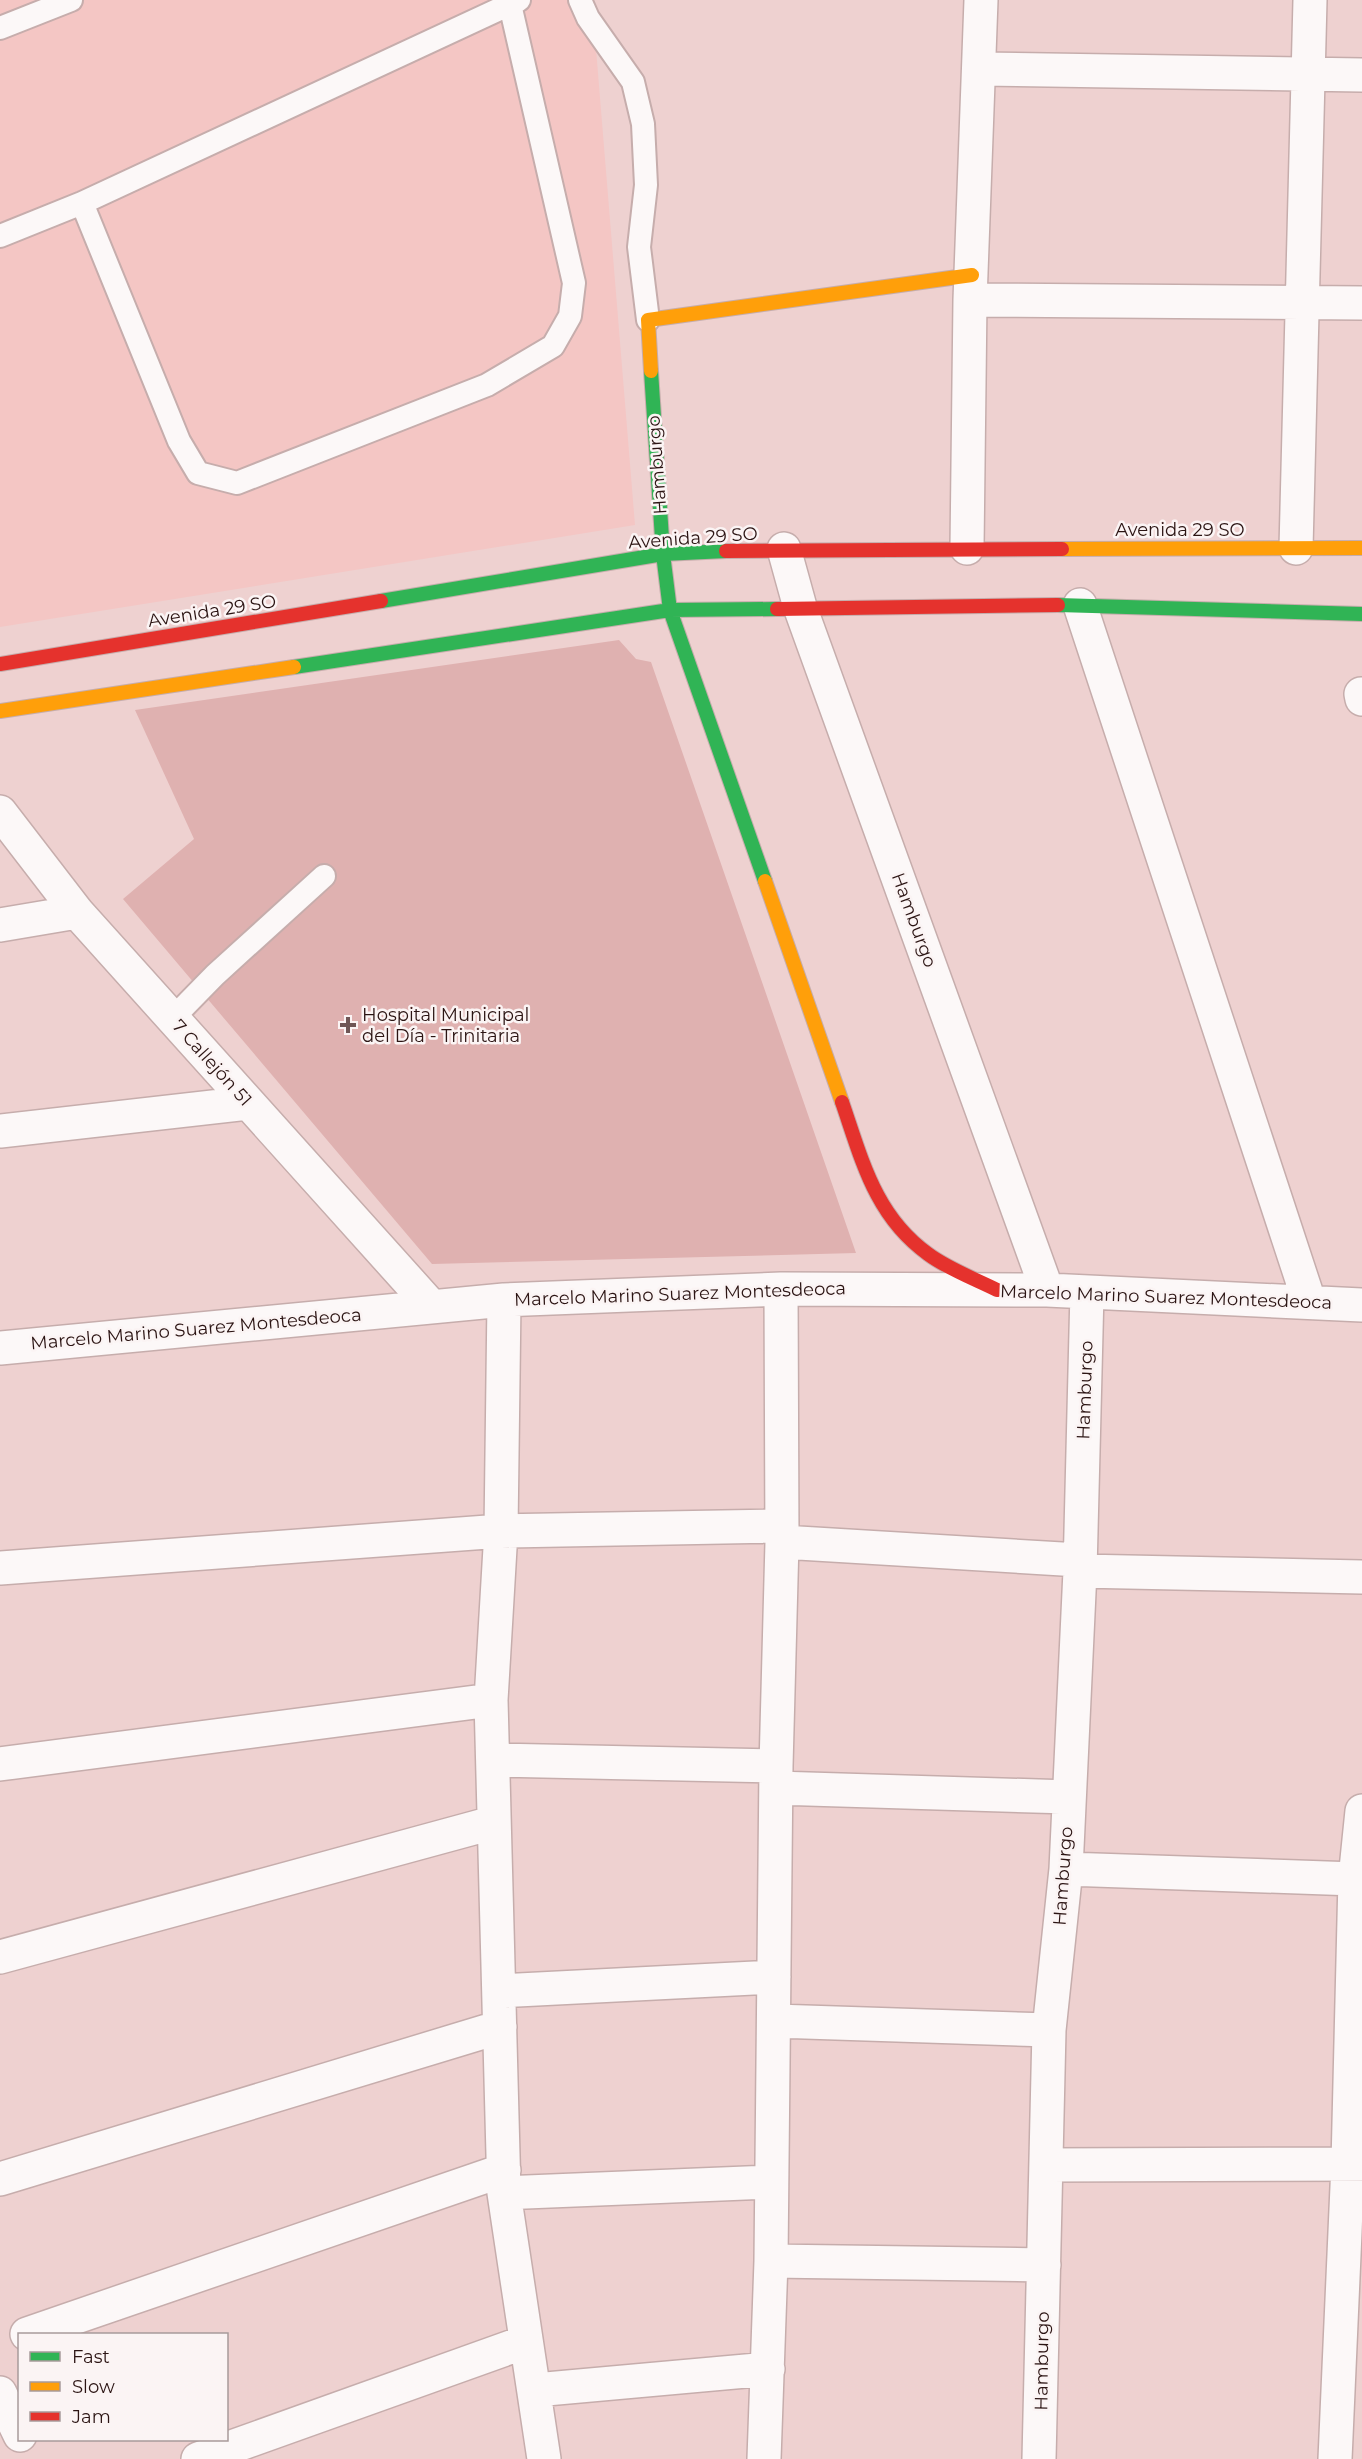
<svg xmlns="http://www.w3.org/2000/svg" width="1362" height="2459" font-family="Montserrat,sans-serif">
  <rect width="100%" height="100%" fill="#eed1d0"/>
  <path fill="#f4c6c4" d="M 0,0 L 592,0 L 635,525 L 0,627 Z"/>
  <path fill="#dfb1b0" d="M 619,640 L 636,659 L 651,662 L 856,1253 L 432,1264 L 123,899 L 194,839 L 135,710 Z"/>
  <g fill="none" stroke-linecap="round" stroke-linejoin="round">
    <defs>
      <path id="lane" d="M 580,0 L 588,18 L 633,82 L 643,124 L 646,185 L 639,247 L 648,320
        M 0,28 L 71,0
        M 82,203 L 179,441 L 198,473 L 237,483 L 487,385 L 553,346 L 570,316 L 574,283 L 509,0
        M 0,236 L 82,203 L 519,0
        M 172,1019 L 215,975 L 324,876"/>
      <path id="street" d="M 979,69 L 1362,75
        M 970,300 L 1362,303
        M 967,548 L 970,300 L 981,0
        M 1296,548 L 1310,0
        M 784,549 L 800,607 L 1047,1290
        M 1080,605 L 1309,1301
        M 1361,694 L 1362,699
        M 0,812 L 77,912 L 432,1307
        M 0,925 L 77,912
        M 0,1131 L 248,1103
        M 504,1300 L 501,1531 L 491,1700 L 504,2193 L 544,2459
        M 0,1348 L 504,1300 L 781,1289 L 1047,1290 L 1362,1305
        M 782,1542 L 1079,1560
        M 0,1568 L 501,1531 L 782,1526
        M 1080,1571 L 1362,1577
        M 493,1760 L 776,1766
        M 0,1764 L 491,1700
        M 776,1788 L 1069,1797
        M 1066,1869 L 1355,1879
        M 0,1957 L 492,1823
        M 499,1991 L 774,1977
        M 775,2021 L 1049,2030
        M 1046,2165 L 1362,2164
        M 0,2179 L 500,2027
        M 504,2193 L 771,2182
        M 771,2261 L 1044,2265
        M 27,2334 L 504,2170
        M 535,2390 L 768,2369
        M 0,2393 L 20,2435
        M 198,2459 L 525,2342
        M 764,2459 L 771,2261 L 776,1766 L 782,1542 L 781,1289
        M 1039,2459 L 1049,2030 L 1066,1869 L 1080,1571 L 1087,1292
        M 1335,2459 L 1348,2164 L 1355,1879 L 1362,1811"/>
      <path id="fast" d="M 651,371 L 663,554 L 670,610 L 765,881
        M 381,601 L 663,554 L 726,551
        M 1058,605 L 1362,614
        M 294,667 L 670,610 L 777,609"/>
      <path id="slow" d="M 651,371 L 648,320 L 972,275
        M 1062,549 L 1362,548
        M 0,711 L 294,667
        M 765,881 L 842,1102"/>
      <path id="jam" d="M 726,551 L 1062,549
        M 777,609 L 1058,605
        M 0,664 L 381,601
        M 842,1102 C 862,1160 875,1216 928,1254 C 948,1269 975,1279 997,1290"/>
    </defs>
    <use href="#lane" stroke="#c6adac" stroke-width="26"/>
    <use href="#street" stroke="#c6adac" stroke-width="36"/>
    <use href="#fast" stroke="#c6adac" stroke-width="16"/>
    <use href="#slow" stroke="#c6adac" stroke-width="16"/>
    <use href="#jam" stroke="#c6adac" stroke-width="16"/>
    <use href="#lane" stroke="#fcf8f8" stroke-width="22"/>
    <use href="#street" stroke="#fcf8f8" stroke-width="33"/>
    <use href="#fast" stroke="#30b455" stroke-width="14"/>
    <use href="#slow" stroke="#ff9f0a" stroke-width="14"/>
    <use href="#jam" stroke="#e5322d" stroke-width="14"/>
  </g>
  <path fill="#6f5655" stroke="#fbf4f4" stroke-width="2" d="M345 1016h6v6h6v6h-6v6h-6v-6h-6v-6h6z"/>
  <g text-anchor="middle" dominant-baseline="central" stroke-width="5" stroke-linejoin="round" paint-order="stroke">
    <g font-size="18" fill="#2b1413" stroke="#fbf4f4">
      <text transform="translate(657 465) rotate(-94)">Hamburgo</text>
      <text x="1180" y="530">Avenida 29 SO</text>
      <text transform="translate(693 538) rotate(-4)">Avenida 29 SO</text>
      <text transform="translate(212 611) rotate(-9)">Avenida 29 SO</text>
      <text transform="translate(914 920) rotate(70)">Hamburgo</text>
      <text transform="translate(212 1063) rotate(48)">7 Callejón 51</text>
      <text transform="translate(680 1294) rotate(-2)">Marcelo Marino Suarez Montesdeoca</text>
      <text transform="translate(1166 1297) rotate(2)">Marcelo Marino Suarez Montesdeoca</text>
      <text transform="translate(196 1329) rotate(-5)">Marcelo Marino Suarez Montesdeoca</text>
      <text transform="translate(1085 1390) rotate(-88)">Hamburgo</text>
      <text transform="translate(1063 1876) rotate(-86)">Hamburgo</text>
      <text transform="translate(1042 2361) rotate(-89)">Hamburgo</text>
    </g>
    <g font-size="18" fill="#2b1413" stroke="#fbf4f4" text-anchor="start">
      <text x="362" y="1015">Hospital Municipal<tspan x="362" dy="21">del Día - Trinitaria</tspan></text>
    </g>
  </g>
  <rect x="18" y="2333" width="210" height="108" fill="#fbf4f4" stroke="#a89a9a" stroke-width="1.5"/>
  <rect x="30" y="2352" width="30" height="9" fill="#30b455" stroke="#a89a9a" stroke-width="1.5"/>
  <text x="72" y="2363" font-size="18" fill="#2b1413">Fast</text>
  <rect x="30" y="2382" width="30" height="9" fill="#ff9f0a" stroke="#a89a9a" stroke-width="1.5"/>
  <text x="72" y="2393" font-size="18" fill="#2b1413">Slow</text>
  <rect x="30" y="2412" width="30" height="9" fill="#e5322d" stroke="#a89a9a" stroke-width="1.5"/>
  <text x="72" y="2423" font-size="18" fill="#2b1413">Jam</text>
</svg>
